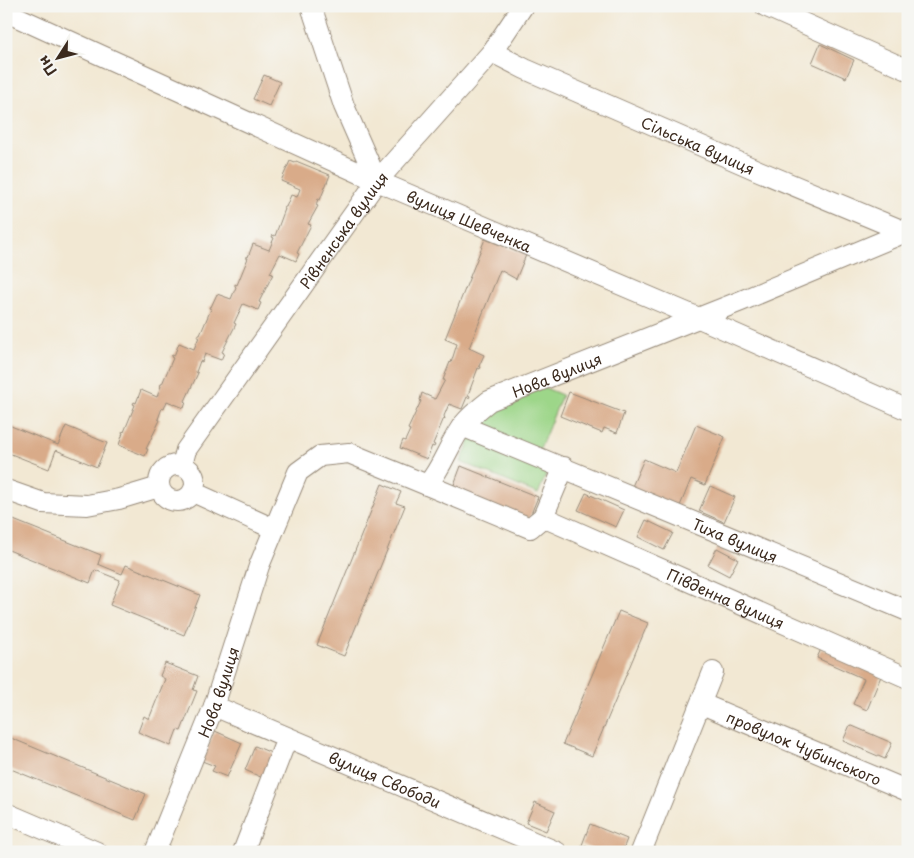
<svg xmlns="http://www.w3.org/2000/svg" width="914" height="858" font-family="'Playpen Sans',sans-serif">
  <rect width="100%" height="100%" fill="#f6f6f2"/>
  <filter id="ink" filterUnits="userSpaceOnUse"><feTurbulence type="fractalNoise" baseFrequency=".02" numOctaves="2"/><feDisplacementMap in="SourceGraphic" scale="10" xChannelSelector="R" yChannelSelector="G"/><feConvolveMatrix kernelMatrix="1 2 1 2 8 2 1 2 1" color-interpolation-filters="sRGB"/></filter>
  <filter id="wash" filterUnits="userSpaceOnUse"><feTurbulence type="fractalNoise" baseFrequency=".0096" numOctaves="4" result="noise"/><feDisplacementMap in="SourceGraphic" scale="20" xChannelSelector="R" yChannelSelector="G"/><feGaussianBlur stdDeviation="1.12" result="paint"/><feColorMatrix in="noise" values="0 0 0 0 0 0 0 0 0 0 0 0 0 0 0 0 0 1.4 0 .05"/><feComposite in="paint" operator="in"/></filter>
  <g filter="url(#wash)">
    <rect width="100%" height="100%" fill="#f2e8d3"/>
    <path fill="#9dd689" stroke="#6c8054" d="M 543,387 L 562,395 L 537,456 L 551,463 L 538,494 L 461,462 L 478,420 L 495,406 Z"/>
    <g id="blocks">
      <path fill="#d9ab89" d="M 820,44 L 854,60 L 846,78 L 812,63 Z
        M 264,75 L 280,82 L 269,106 L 253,99 Z
        M 290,161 L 295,163 L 296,161 L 330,175 L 320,200 L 318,199 L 316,205 L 318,206 L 308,224 L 311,225 L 297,253 L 299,254 L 296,261 L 280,254 L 270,273 L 273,274 L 259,302 L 261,303 L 258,310 L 243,304 L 234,323 L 236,324 L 222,352 L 224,353 L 221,360 L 205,354 L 202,362 L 200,361 L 196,372 L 198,373 L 185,401 L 186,402 L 184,408 L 167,401 L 164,409 L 162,408 L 158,419 L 160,420 L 146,449 L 148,449 L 145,456 L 119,445 L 123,433 L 122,433 L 123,431 L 124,432 L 135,405 L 133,404 L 134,402 L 136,403 L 141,390 L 157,397 L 161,386 L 160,386 L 161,384 L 162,384 L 173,358 L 171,357 L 172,355 L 174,356 L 179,343 L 194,349 L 199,337 L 197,337 L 198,335 L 200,335 L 211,309 L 209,308 L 210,306 L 211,307 L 217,294 L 231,299 L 236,287 L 235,286 L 235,284 L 237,285 L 248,258 L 246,258 L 246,256 L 248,257 L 253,244 L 269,250 L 274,238 L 272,237 L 273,235 L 275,236 L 285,209 L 284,209 L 284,207 L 286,207 L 291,195 L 297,197 L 300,189 L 281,181 Z
        M 485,239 L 526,255 L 516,279 L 500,270 L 469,348 L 484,355 L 479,366 L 481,367 L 480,369 L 478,368 L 468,395 L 470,396 L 469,398 L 467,397 L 462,409 L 449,404 L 444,416 L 445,419 L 444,418 L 433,444 L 435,445 L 434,447 L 432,446 L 427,459 L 400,448 L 403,440 L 405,441 L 410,430 L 408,429 L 421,401 L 420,400 L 422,393 L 435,399 L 445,380 L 443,380 L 450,362 L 451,363 L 457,344 L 445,339 Z
        M 569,392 L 624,413 L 617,433 L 604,428 L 602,433 L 560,416 Z
        M 6,424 L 58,445 L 66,426 L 107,443 L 97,467 L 56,450 L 49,469 L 6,452 Z
        M 696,425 L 725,437 L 705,485 L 691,479 L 678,511 L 630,491 L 644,459 L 676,473 Z
        M 461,466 L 538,497 L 528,521 L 452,490 Z
        M 382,484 L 401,492 L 396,503 L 405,506 L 344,656 L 317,645 Z
        M 710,486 L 735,497 L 724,522 L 699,511 Z
        M 586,493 L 624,510 L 616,527 L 578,510 Z
        M 6,517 L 101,555 L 98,564 L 122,574 L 126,565 L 200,595 L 184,635 L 110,605 L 120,580 L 95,570 L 90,583 L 6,549 Z
        M 646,520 L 673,533 L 664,550 L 638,537 Z
        M 717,548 L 738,559 L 729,576 L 708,565 Z
        M 619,611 L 648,623 L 592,756 L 563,744 Z
        M 821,649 L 884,669 L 867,710 L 853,704 L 864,679 L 817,658 Z
        M 165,663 L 198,676 L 193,690 L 197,691 L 181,731 L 177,730 L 171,746 L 138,732 L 144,716 L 149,719 L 165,679 L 160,676 Z
        M 850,725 L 892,743 L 885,759 L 843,741 Z
        M 215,731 L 242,743 L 227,777 L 212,771 L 215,766 L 202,761 Z
        M 6,736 L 146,794 L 135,820 L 6,767 Z
        M 255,746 L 276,755 L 265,779 L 245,770 Z
        M 535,802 L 555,811 L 546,831 L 526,823 Z
        M 590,824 L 627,839 L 622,852 L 599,852 L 582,845 Z"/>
    </g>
  </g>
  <g filter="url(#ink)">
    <use href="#blocks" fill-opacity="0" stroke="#968978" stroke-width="1"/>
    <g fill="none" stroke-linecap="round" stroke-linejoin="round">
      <defs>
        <g id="minor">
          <path d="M 311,6 L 344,106 L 377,181"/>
          <path d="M 765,6 L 908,70"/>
          <path id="s1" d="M 6,12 L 377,181 L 699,318 L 908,410"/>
          <path id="s2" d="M 492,52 L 525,69 L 759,171 L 908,233"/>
          <path id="s3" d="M 462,426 L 908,611"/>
          <circle cx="177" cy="483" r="18"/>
          <path id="s4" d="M 182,465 L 186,450 L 377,181 L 492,52 L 523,6"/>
          <path d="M 427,485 L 530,528 L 543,517 L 564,467"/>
          <path d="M 6,490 L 43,503 L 87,505 L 119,499 L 159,487"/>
          <path d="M 193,492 L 274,529"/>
          <path id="s5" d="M 543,517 L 908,678"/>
          <path id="s6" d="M 702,704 L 908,791"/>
          <path id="s7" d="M 214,706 L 557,852"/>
          <path d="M 6,813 L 97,852"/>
          <path id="s8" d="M 155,852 L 214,706 L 259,566 L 298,472 L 320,456 L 349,453 L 427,485 C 443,467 449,443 463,425 C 471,415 480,408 489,401 L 741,301 L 908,231"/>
          <path d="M 243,852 L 287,738"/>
          <path d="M 641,852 L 713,672"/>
        </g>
      </defs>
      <use href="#minor" stroke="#968978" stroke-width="22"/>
      <use href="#minor" stroke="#fff" stroke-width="20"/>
    </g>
  </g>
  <g text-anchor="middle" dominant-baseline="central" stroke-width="5" stroke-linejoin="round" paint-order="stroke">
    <g font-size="15" fill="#3b2a1e" stroke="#f6f6f2">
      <text stroke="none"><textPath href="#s2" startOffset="226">Сільська вулиця</textPath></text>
      <text stroke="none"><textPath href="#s1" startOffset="508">вулиця Шевченка</textPath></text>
      <text stroke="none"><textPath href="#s4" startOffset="286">Рівненська вулиця</textPath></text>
      <text stroke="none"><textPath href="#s8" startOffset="725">Нова вулиця</textPath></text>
      <text stroke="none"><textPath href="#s3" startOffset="296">Тиха вулиця</textPath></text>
      <text stroke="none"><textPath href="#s5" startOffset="200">Південна вулиця</textPath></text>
      <text stroke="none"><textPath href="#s8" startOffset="172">Нова вулиця</textPath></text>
      <text stroke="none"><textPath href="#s6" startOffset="111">провулок Чубинського</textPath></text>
      <text stroke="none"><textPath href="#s7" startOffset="186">вулиця Свободи</textPath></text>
    </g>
  </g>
  <rect width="914" height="858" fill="none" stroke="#f6f6f2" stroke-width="25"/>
  <g transform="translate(58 58) rotate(234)" stroke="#f6f6f2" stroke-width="4" paint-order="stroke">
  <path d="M0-4L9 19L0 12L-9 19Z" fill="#3b2a1e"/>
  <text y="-8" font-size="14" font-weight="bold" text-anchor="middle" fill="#3b2a1e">Пн</text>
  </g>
</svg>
